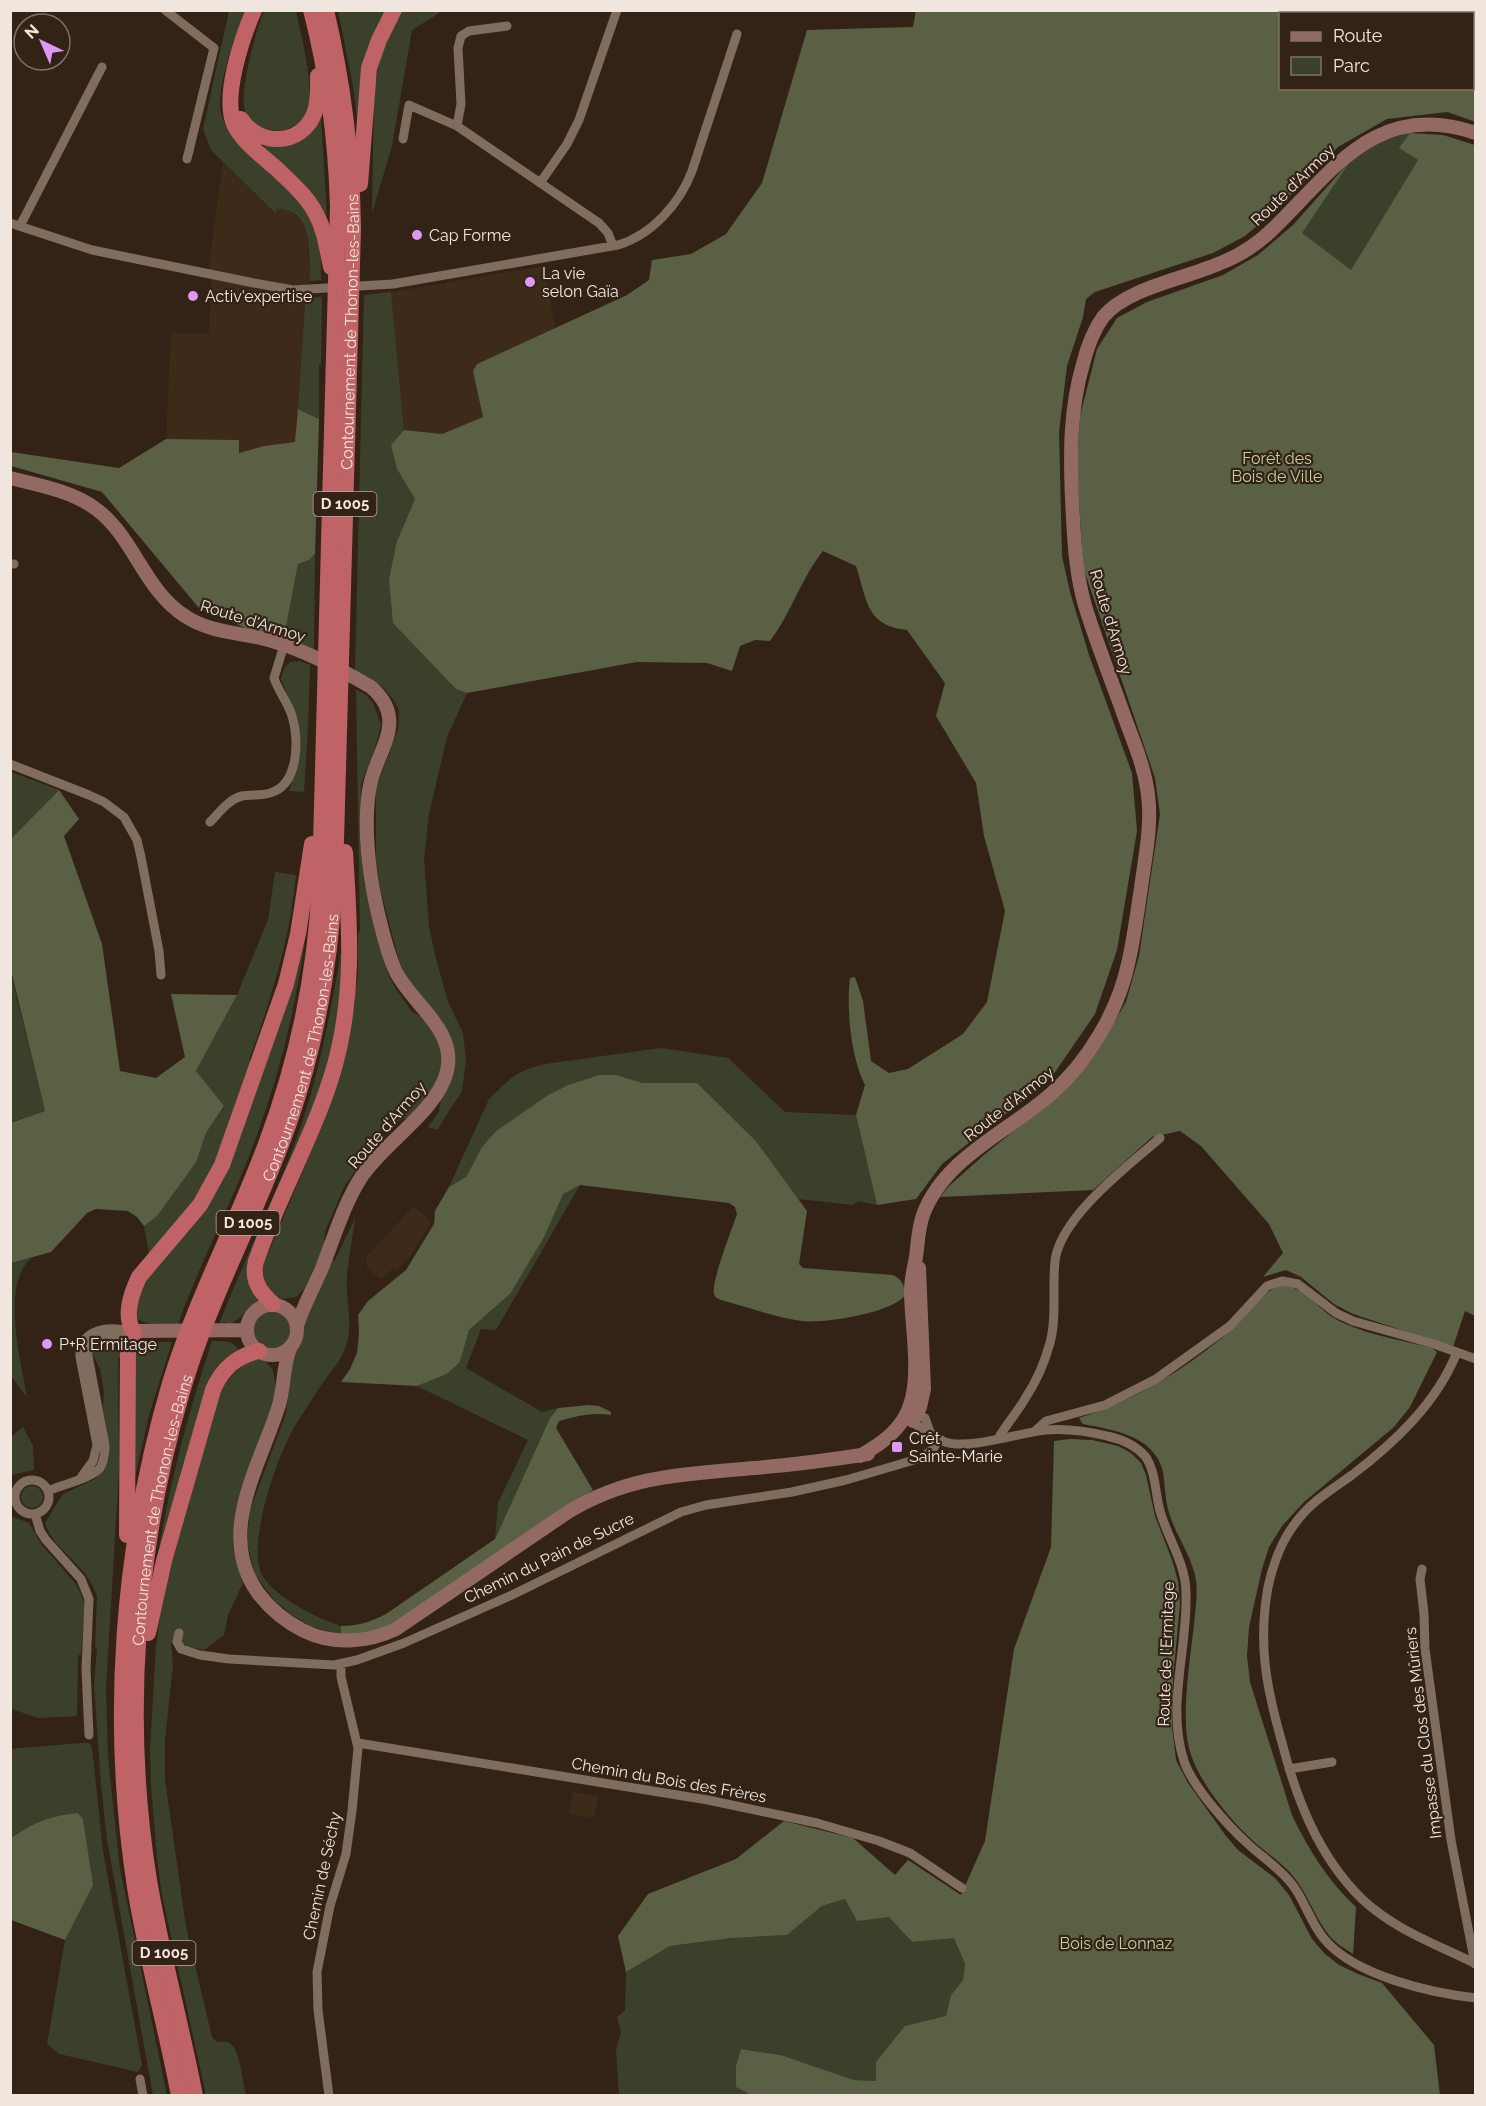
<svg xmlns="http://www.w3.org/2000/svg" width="1486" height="2106" font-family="Raleway,sans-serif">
  <rect width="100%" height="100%" fill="#332317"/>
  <path fill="#3e2a18" d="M 223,162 L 276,214 L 277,209 L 288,210 L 302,220 L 307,236 L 310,281 L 303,298 L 299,302 L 305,303 L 296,442 L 264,446 L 238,454 L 238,440 L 166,439 L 171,333 L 209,333 L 211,285 L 209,265 Z
    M 544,266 L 555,328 L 477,364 L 474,371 L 483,417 L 442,434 L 404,430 L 391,292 Z
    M 414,1206 L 431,1222 L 411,1255 L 396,1271 L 393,1268 L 381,1280 L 367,1267 L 366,1257 Z
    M 573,1792 L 598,1796 L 594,1818 L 569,1814 Z"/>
  <path fill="#3b402b" d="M 229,11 L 245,11 C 236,34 215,90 221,113 C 225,129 237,139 248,150 C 268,169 294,189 309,213 C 321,232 321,259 321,280 L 310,281 C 308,254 315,209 277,209 L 276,214 L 211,150 L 203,129 Z
    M 264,11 L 296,11 C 301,35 314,83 308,107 C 300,137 256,139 245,110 C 239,91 256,30 264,11 Z
    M 338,11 L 389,11 L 360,138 L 352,80 Z
    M 403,11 L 439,11 L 438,14 L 412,30 L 392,146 L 372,213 L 374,94 L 379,61 L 391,32 Z
    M 321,118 L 327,216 L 312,196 L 263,147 Z
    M 1410,133 L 1400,148 L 1418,160 L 1351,270 L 1301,233 L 1351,160 L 1388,135 Z
    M 391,292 L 404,430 L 391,445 L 397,469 L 415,499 L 397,541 L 456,688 L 467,693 L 447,737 L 429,814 L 424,859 L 429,926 L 435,955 L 448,1002 L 463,1033 L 466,1060 L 462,1091 L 437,1130 L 428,1127 L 439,1112 L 441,1098 L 453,1073 L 414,988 L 404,973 L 398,957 L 380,888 L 376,861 L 376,789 L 398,729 L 399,710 L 392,698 L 383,687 L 355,672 L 364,295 Z
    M 322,297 L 321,365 L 319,365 L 319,419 L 298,409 L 305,303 L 298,302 L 303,298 Z
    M 315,554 L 314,651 L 284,637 L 298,564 L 309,560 Z
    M 300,661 L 310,665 L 308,727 L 304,792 L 289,791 L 294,775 L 293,709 L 281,679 L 284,669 L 288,664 L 291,662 Z
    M 356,689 L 366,695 L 373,703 L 381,725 L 375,748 L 361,785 L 362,863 L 364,883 L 388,974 L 395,988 L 412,1012 L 424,1018 L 432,1027 L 442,1049 L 441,1074 L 430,1095 L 408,1118 L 388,1124 L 377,1135 L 376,1144 L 345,1185 L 325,1231 L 324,1248 L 304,1289 L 296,1297 L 280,1299 L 276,1297 L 261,1282 L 264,1255 L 269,1251 L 324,1121 L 354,1007 L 358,973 L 358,934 L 360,930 Z
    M 11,772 L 59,790 L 11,839 Z
    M 275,872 L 296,875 C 290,940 271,999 249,1060 L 252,1061 L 221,1151 L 200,1194 L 149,1254 L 144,1226 L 157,1215 L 192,1168 L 197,1160 L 206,1133 L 224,1107 L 196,1071 L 237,995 L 268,920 Z
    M 344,934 L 346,968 L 330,1066 L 253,1259 L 262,1300 C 248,1306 242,1319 228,1325 L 226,1322 L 219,1324 C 245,1257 278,1193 301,1126 C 322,1063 333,999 344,934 Z
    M 305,940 C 296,1003 282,1065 260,1126 C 237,1194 202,1257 178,1324 L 150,1324 L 137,1319 L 134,1311 L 142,1284 L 194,1220 Z
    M 10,970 L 45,1111 L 11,1123 L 10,1123 Z
    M 661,1048 L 728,1058 L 785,1112 L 856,1115 L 877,1205 L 858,1201 L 853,1205 L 798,1199 L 756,1141 L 697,1083 L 643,1083 L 616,1075 L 599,1075 L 568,1085 L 548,1095 L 496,1131 L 482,1147 L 466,1177 L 449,1187 L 489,1099 L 511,1078 L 527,1069 L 545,1064 Z
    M 580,1185 L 496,1330 L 481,1329 L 466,1368 L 542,1412 L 558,1408 L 550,1418 L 495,1539 L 498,1503 L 528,1440 L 417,1386 L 447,1374 L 460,1362 L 469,1330 L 510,1294 L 543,1237 L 563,1193 Z
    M 355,1218 C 353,1238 348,1258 347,1277 C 345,1300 354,1323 346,1345 C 342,1360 331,1371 322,1384 C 313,1397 304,1412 295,1426 C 278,1453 246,1545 262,1575 C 273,1596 318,1619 341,1626 L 341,1635 L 310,1626 L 291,1614 L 275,1601 L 255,1575 L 247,1543 L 250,1510 L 286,1414 L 292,1355 L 301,1339 L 302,1326 L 330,1264 L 336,1258 Z
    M 32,1257 C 0,1286 21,1360 27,1397 L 11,1376 L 11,1263 Z
    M254 1330a18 18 0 1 1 36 0a18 18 0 1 1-36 0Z
    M 105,1341 C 117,1342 121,1345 121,1358 L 118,1358 L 119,1470 L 106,1688 L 108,1758 L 120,1869 L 167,2095 L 153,2095 L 107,1840 L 101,1785 L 94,1685 L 97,1649 L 95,1647 L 97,1596 C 87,1564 53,1550 45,1523 L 63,1494 L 95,1479 L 104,1471 L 109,1459 L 109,1446 L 103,1408 L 104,1392 L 100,1369 L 93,1355 L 94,1348 L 98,1343 Z
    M 212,1341 C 226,1341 233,1340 240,1352 L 235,1355 L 158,1554 C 170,1481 189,1411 212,1341 Z
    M 143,1342 L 172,1342 L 149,1415 L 132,1490 L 134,1349 Z
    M 256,1357 L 266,1362 L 273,1370 L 276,1388 L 271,1407 L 235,1512 L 233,1549 L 243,1583 L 228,1615 L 224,1635 L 204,1650 L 171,1643 L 173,1665 L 165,1740 L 165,1779 L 186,1927 L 212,2037 L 217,2042 C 222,2042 227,2041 231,2044 C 240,2051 243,2084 246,2095 L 206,2095 L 162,1895 L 157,1858 L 151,1785 L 150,1748 L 156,1647 L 160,1614 L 167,1581 L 218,1399 C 227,1377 236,1370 256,1357 Z
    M 23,1427 L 33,1446 L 34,1470 L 11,1475 L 11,1437 Z
    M21 1497a11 11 0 1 1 22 0a11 11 0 1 1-22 0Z
    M 10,1516 L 29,1523 L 41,1544 L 75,1583 L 80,1592 L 84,1603 L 84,1615 L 81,1655 L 78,1655 L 77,1716 L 39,1718 L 11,1709 Z
    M 81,1743 L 89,1743 L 92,1747 L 103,1851 L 142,2065 L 138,2072 L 59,2054 L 47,2044 L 65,1940 L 92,1885 L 83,1819 L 78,1813 C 48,1816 35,1822 11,1838 L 10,1749 Z
    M 845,1899 L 857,1920 L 889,1916 L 912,1942 L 954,1937 L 965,1964 L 963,1980 L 951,1995 L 946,2016 L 905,2027 L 876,2081 L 854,2080 L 781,2055 L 742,2049 L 736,2087 L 751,2095 L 619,2095 L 616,2049 L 621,2032 L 617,2017 L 625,2010 L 626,1972 L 670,1946 L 732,1938 L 787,1935 L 822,1906 Z"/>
  <path fill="#596044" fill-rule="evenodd" d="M 916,10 L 1475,11 L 1476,122 L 1447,112 L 1387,119 L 1338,147 L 1270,215 L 1245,236 L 1213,253 L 1095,292 L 1086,299 L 1083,317 L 1067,366 L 1059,432 L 1062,556 L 1070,592 L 1089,655 L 1132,773 L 1137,831 L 1117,950 L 1095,1014 L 1051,1078 L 942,1164 L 916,1199 L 877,1205 L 856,1115 L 865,1085 C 851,1058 846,1008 850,978 L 855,977 L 863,1001 L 871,1061 L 889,1073 L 908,1069 L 963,1034 L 987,1002 L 1005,911 L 984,836 L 976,783 L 936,716 L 945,683 L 907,630 C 866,626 867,600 856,566 L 823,551 C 800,580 792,612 770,641 L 755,640 L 740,646 L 732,671 L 707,663 L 637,662 L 467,693 L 456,689 L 393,623 L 389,579 L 397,541 L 415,499 L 397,469 L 391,445 L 404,430 L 442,434 L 483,417 L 473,371 L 477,364 L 627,295 L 649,280 L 652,260 L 691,254 L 726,234 L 762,183 L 807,30 L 913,27 ZM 1280,14 L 1472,14 L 1472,88 L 1280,88 Z
    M 1410,133 L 1443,135 L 1475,145 L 1475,1316 L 1465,1311 L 1453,1347 L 1353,1314 L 1334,1304 L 1301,1277 L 1286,1270 L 1263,1277 L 1283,1253 L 1269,1224 L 1201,1146 L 1180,1131 L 1152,1137 L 1093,1190 L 940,1197 L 949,1186 L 984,1155 L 1061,1093 L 1094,1056 L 1126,1002 L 1139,956 L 1160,814 L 1155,778 L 1083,567 L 1077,465 L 1080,416 L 1097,349 L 1117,318 L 1147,302 L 1223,275 L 1258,255 L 1293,225 L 1351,160 L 1302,233 L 1351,270 L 1418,160 L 1399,148 Z
    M 298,409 L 319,419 L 315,554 L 309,560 L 298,564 L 284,637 L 245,628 L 199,608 L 102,492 L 11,466 L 11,452 L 119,468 L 166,439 L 239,440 L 239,453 L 264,446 L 295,442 Z
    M 59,790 L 79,819 L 64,836 L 102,944 L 120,1071 L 156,1078 L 185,1057 L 171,994 L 237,995 L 196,1071 L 224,1106 L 206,1133 L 197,1160 L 192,1168 L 157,1216 L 144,1226 L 137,1217 L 128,1211 L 96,1209 L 87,1213 L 51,1252 L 11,1263 L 11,1123 L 45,1111 L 11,970 L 11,839 Z
    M 599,1075 L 616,1075 L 643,1083 L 697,1083 L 756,1141 L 807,1211 L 799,1264 L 803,1268 L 893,1275 C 902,1279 904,1286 906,1294 C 895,1313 822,1324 801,1321 C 775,1317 747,1307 721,1300 C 717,1298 715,1298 714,1294 C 711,1282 732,1229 737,1214 L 735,1207 L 729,1203 L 580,1185 L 563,1194 L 544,1237 L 510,1294 L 469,1330 L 460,1362 L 447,1374 L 417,1386 L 341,1382 L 350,1369 L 357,1353 L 359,1334 L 358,1315 L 368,1301 L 406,1270 L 434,1224 L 435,1211 L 449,1187 L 466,1177 L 482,1147 L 496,1131 L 548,1095 L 568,1085 Z
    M 1279,1285 C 1303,1285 1315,1306 1334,1318 C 1361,1334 1402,1340 1432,1348 L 1437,1352 L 1410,1407 L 1394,1427 L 1304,1502 L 1282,1526 L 1269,1547 L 1262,1569 L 1249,1627 L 1247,1656 L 1250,1682 L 1292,1815 C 1308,1849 1328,1881 1356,1907 L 1353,1954 C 1344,1948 1335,1943 1328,1934 C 1314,1916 1308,1894 1293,1876 C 1283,1864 1271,1856 1259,1846 C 1233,1824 1197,1781 1189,1748 C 1181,1716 1190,1659 1194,1625 C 1195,1611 1198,1595 1196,1580 C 1192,1556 1176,1536 1169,1513 C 1165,1499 1165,1486 1163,1472 C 1155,1436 1114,1430 1083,1424 L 1079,1418 C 1135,1400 1184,1370 1229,1332 C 1246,1317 1258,1296 1279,1285 Z
    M 589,1405 L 599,1406 L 611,1412 L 611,1415 C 592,1412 577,1416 559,1421 L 556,1428 L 593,1490 L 391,1626 L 367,1634 L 341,1635 L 341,1626 C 358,1626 371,1622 386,1614 L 495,1539 L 550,1418 L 558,1408 Z
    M 1070,1439 L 1092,1440 L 1118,1446 L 1131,1453 L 1141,1463 L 1146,1475 L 1155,1516 L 1172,1560 L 1178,1581 L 1180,1604 L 1173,1678 L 1172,1727 L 1176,1760 L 1188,1783 L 1226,1836 L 1238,1850 L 1275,1878 L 1289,1895 L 1312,1939 L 1324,1953 L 1339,1965 L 1358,1974 L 1382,1983 L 1434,2045 L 1440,2095 L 751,2095 L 736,2087 L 736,2066 L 741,2049 L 781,2055 L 854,2080 L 876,2081 L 876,2062 L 905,2026 L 946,2016 L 951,1995 L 963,1980 L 965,1964 L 954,1938 L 912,1942 L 889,1917 L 857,1921 L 845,1899 L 822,1906 L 787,1935 L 732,1938 L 670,1946 L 626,1972 L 618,1936 L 648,1894 L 736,1859 L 784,1821 L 853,1838 L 895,1875 L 908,1860 L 961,1895 L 985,1841 L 1014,1649 L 1051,1547 L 1054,1441 Z
    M 78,1813 L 83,1819 L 93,1885 L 65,1940 L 11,1920 L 11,1838 C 35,1822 48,1816 78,1813 Z"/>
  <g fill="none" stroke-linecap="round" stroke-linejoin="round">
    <path stroke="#806d5e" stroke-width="9" d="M 165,10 L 214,48 L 187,159
      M 457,126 L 461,104 L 458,48 L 461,36 L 469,31 L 507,26
      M 403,139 L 409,105 L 457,126 L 599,223 L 608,233 L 613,246
      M 540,183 L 567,144 L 579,120 L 617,10
      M 10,223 L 92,250 L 254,283 L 293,290 L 393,284 L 618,245 C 652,235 680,203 692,171 L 737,34
      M 20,226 L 102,67
      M 10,564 L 14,564
      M 10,764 L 89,795 L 104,802 L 124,817 L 137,840 L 141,857 L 159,951 L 161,975
      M 210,822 C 219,813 229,799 242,796 C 251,794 261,796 270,793 C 299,785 299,740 292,716 C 288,702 278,691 274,678 L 284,645
      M 1457,1352 C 1437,1403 1394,1443 1352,1475 C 1331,1490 1309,1503 1294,1525 C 1280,1543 1273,1565 1268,1587 C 1258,1643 1266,1686 1281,1739 C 1296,1798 1318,1856 1362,1899 C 1395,1930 1436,1944 1476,1964
      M 912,1411 L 925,1418 L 930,1432
      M 910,1419 C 916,1426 921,1428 929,1432 C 935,1435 939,1440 945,1442 C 969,1450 1019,1433 1045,1430 C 1066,1428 1087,1431 1107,1436 C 1121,1439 1135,1445 1145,1456 C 1156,1471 1155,1493 1160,1511 C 1168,1539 1186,1564 1186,1593 C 1188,1648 1166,1707 1184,1761 C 1192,1786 1228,1826 1248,1844 C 1262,1857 1279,1868 1291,1883 C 1305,1900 1310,1923 1325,1940 C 1356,1976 1431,1993 1476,1998
      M 1035,1431 L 1046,1421 L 1105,1405 L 1156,1379 L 1230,1326 L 1267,1286 L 1282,1281 L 1298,1284 L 1336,1313 L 1353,1321 L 1434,1344 L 1476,1359
      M 998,1439 C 1006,1424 1018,1412 1026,1397 C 1036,1382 1045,1361 1050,1343 C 1057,1316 1052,1288 1055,1261 C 1060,1217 1128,1166 1160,1138
      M 82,1476 L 93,1461 L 97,1445 L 80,1357 C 78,1328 113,1324 133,1333
      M15 1497a17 17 0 1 1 34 0a17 17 0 1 1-34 0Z
      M 48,1491 C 59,1486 94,1477 100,1468 C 104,1462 105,1452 105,1445 L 88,1356 C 87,1332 112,1334 128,1340
      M 35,1514 L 40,1531 L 46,1540 L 81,1579 L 89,1599 L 86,1669 L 89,1735
      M 1422,1569 L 1420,1579 L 1424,1614 L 1425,1649 L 1451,1840 L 1475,1964
      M 179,1633 L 177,1642 L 181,1649 L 200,1655 L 229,1659 L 334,1665 L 357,1660 L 404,1643 L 512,1595 L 681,1512 L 706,1505 L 792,1492 L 846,1480 L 921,1458 L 933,1449 L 939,1439
      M 358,1743 L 708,1800 L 817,1823 L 879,1841 L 910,1853 L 962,1888
      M 1289,1769 L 1332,1762
      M 140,2079 L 143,2096
      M 329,2096 L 318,2010 L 317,1972 L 330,1906 L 346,1854 L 352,1811 L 358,1748 L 341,1677 L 341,1665"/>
    <path stroke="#936a61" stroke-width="14" d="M 10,478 C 38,485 72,491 96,509 C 134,537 144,590 185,616 C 212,634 242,632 272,641 C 304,650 342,670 371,687 C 411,722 374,752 369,791 C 365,818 367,850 371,878 C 375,903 385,947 395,970 C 411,1004 457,1029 447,1071 C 438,1110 385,1142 362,1176 C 344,1203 334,1238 322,1268 C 314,1287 303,1306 297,1326
      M247 1330a25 25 0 1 1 50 0a25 25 0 1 1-50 0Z
      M 128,1341 L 131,1335 L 139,1331 L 247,1330
      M 291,1346 C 282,1366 285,1388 278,1408 C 259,1468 216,1534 258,1593 C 270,1609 286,1622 304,1631 C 333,1645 367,1643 396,1629 L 568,1512 C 629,1475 685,1474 754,1468 C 792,1465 830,1460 868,1454
      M 913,1421 L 920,1407 L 924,1389 L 919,1268
      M 860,1456 C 875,1447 890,1438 900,1424 C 926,1391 911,1331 911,1291 C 911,1279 914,1268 916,1257 C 918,1243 918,1229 923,1215 C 944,1158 1008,1132 1051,1094 C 1088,1062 1118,1011 1128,964 C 1134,939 1137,913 1141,888 C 1145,857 1152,826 1148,795 C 1145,769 1135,745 1126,721 C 1113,684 1098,647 1086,609 C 1075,573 1074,537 1072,499 C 1070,452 1070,409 1083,364 C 1087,348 1093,331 1103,317 C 1127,288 1184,279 1218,264 C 1240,256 1258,244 1275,227 C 1335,168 1378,100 1476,133"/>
    <g stroke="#bf6367" stroke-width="16">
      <path d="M 254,10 C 242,38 221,99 235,126 C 244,143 262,156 277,169 C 291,183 307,196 316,214 C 325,230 327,249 331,267"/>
      <path d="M 241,119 C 259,147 301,146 314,114 C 319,103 318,88 318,76"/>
      <path d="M 360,184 L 369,68 L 379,40 L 394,10"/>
      <path d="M 273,1304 C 260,1292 251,1280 256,1261 C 278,1198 312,1139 332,1075 C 355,1000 350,929 345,852"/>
      <path d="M 134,1333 C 123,1316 131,1294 139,1277 L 200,1205 L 222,1165 L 286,984 L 298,934 L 312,844"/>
      <path d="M 127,1535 L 128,1347"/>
      <path d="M 148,1633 L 164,1561 L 213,1390 C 222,1369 236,1356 259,1351"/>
      <path d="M 179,2096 C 166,2026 146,1957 135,1887 C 109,1718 122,1547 170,1383 C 195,1301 236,1225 266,1144 C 298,1059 316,972 320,881 L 338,206 C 336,140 328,75 311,10"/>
      <path id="s1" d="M 195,2096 C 181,2023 161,1952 149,1880 C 123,1719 136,1549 182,1392 C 209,1299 257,1214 289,1123 C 317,1043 331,960 335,876 L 353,228 C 352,154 343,82 326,10"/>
    </g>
  </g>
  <g fill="#db99f5" stroke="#332317" stroke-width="2">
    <circle cx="417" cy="235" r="6"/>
    <circle cx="530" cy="282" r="6"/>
    <circle cx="193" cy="296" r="6"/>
    <circle cx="47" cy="1344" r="6"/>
    <rect x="891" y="1441" width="12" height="12" rx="3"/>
  </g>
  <g text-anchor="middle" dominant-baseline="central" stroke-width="4.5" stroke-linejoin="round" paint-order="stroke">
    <g fill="#332317" stroke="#b8aca2" stroke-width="1.5">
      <rect x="313.5" y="492" width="63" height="24" rx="4.5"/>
      <rect x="216.5" y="1211" width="63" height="24" rx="4.5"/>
      <rect x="132.5" y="1941" width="63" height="24" rx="4.5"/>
    </g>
    <g font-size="15" font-weight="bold" fill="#f1e6de">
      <text x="345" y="504">D 1005</text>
      <text x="248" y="1223">D 1005</text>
      <text x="164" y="1953">D 1005</text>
    </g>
    <g font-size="16" fill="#f1e6de" stroke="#332317">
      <text transform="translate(1293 185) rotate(-44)">Route d'Armoy</text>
      <text stroke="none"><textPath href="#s1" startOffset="1800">Contournement de Thonon-les-Bains</textPath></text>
      <text transform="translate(253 621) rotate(17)">Route d'Armoy</text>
      <text transform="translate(1111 622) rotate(73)">Route d'Armoy</text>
      <text stroke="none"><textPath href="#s1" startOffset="1080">Contournement de Thonon-les-Bains</textPath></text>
      <text transform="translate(1009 1104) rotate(-38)">Route d'Armoy</text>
      <text transform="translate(387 1125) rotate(-49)">Route d'Armoy</text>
      <text stroke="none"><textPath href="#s1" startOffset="594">Contournement de Thonon-les-Bains</textPath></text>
      <text transform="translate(549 1558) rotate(-26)">Chemin du Pain de Sucre</text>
      <text transform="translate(1166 1654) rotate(-88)">Route de l'Ermitage</text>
      <text transform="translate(1423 1733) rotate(-97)">Impasse du Clos des Mûriers</text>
      <text transform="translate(669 1780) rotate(10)">Chemin du Bois des Frères</text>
      <text transform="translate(322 1876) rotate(-78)">Chemin de Séchy</text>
    </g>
    <g font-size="16" fill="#f1e6de" stroke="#332317" text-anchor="start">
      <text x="429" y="235">Cap Forme</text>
      <text x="542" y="273">La vie<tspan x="542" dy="18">selon Gaïa</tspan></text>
      <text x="205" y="296">Activ'expertise</text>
      <text x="59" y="1344">P+R Ermitage</text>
      <text x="909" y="1438">Crêt<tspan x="909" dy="18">Sainte-Marie</tspan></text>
    </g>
    <g font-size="16" fill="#c4d19b" stroke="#332317">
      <text x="1277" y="458">Forêt des<tspan x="1277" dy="18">Bois de Ville</tspan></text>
      <text x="1116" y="1943">Bois de Lonnaz</text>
    </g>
  </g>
  <rect width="1486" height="2106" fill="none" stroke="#f1e6de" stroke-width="24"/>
  <rect x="1279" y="12" width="195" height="78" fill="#332317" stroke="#7f7167" stroke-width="1.5"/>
  <rect x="1291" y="32" width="30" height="9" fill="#936a61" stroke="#7f7167" stroke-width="1.5"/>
  <text x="1333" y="42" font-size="18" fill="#f1e6de">Route</text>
  <rect x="1291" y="57" width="30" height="18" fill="#3b402b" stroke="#7f7167" stroke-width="1.5"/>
  <text x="1333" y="72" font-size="18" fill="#f1e6de">Parc</text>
  <g transform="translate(42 42) rotate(316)"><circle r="28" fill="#332317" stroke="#7f7167" stroke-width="1.5"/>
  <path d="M0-4.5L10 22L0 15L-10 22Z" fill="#db99f5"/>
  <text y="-9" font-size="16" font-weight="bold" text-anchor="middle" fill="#f1e6de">N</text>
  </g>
</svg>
